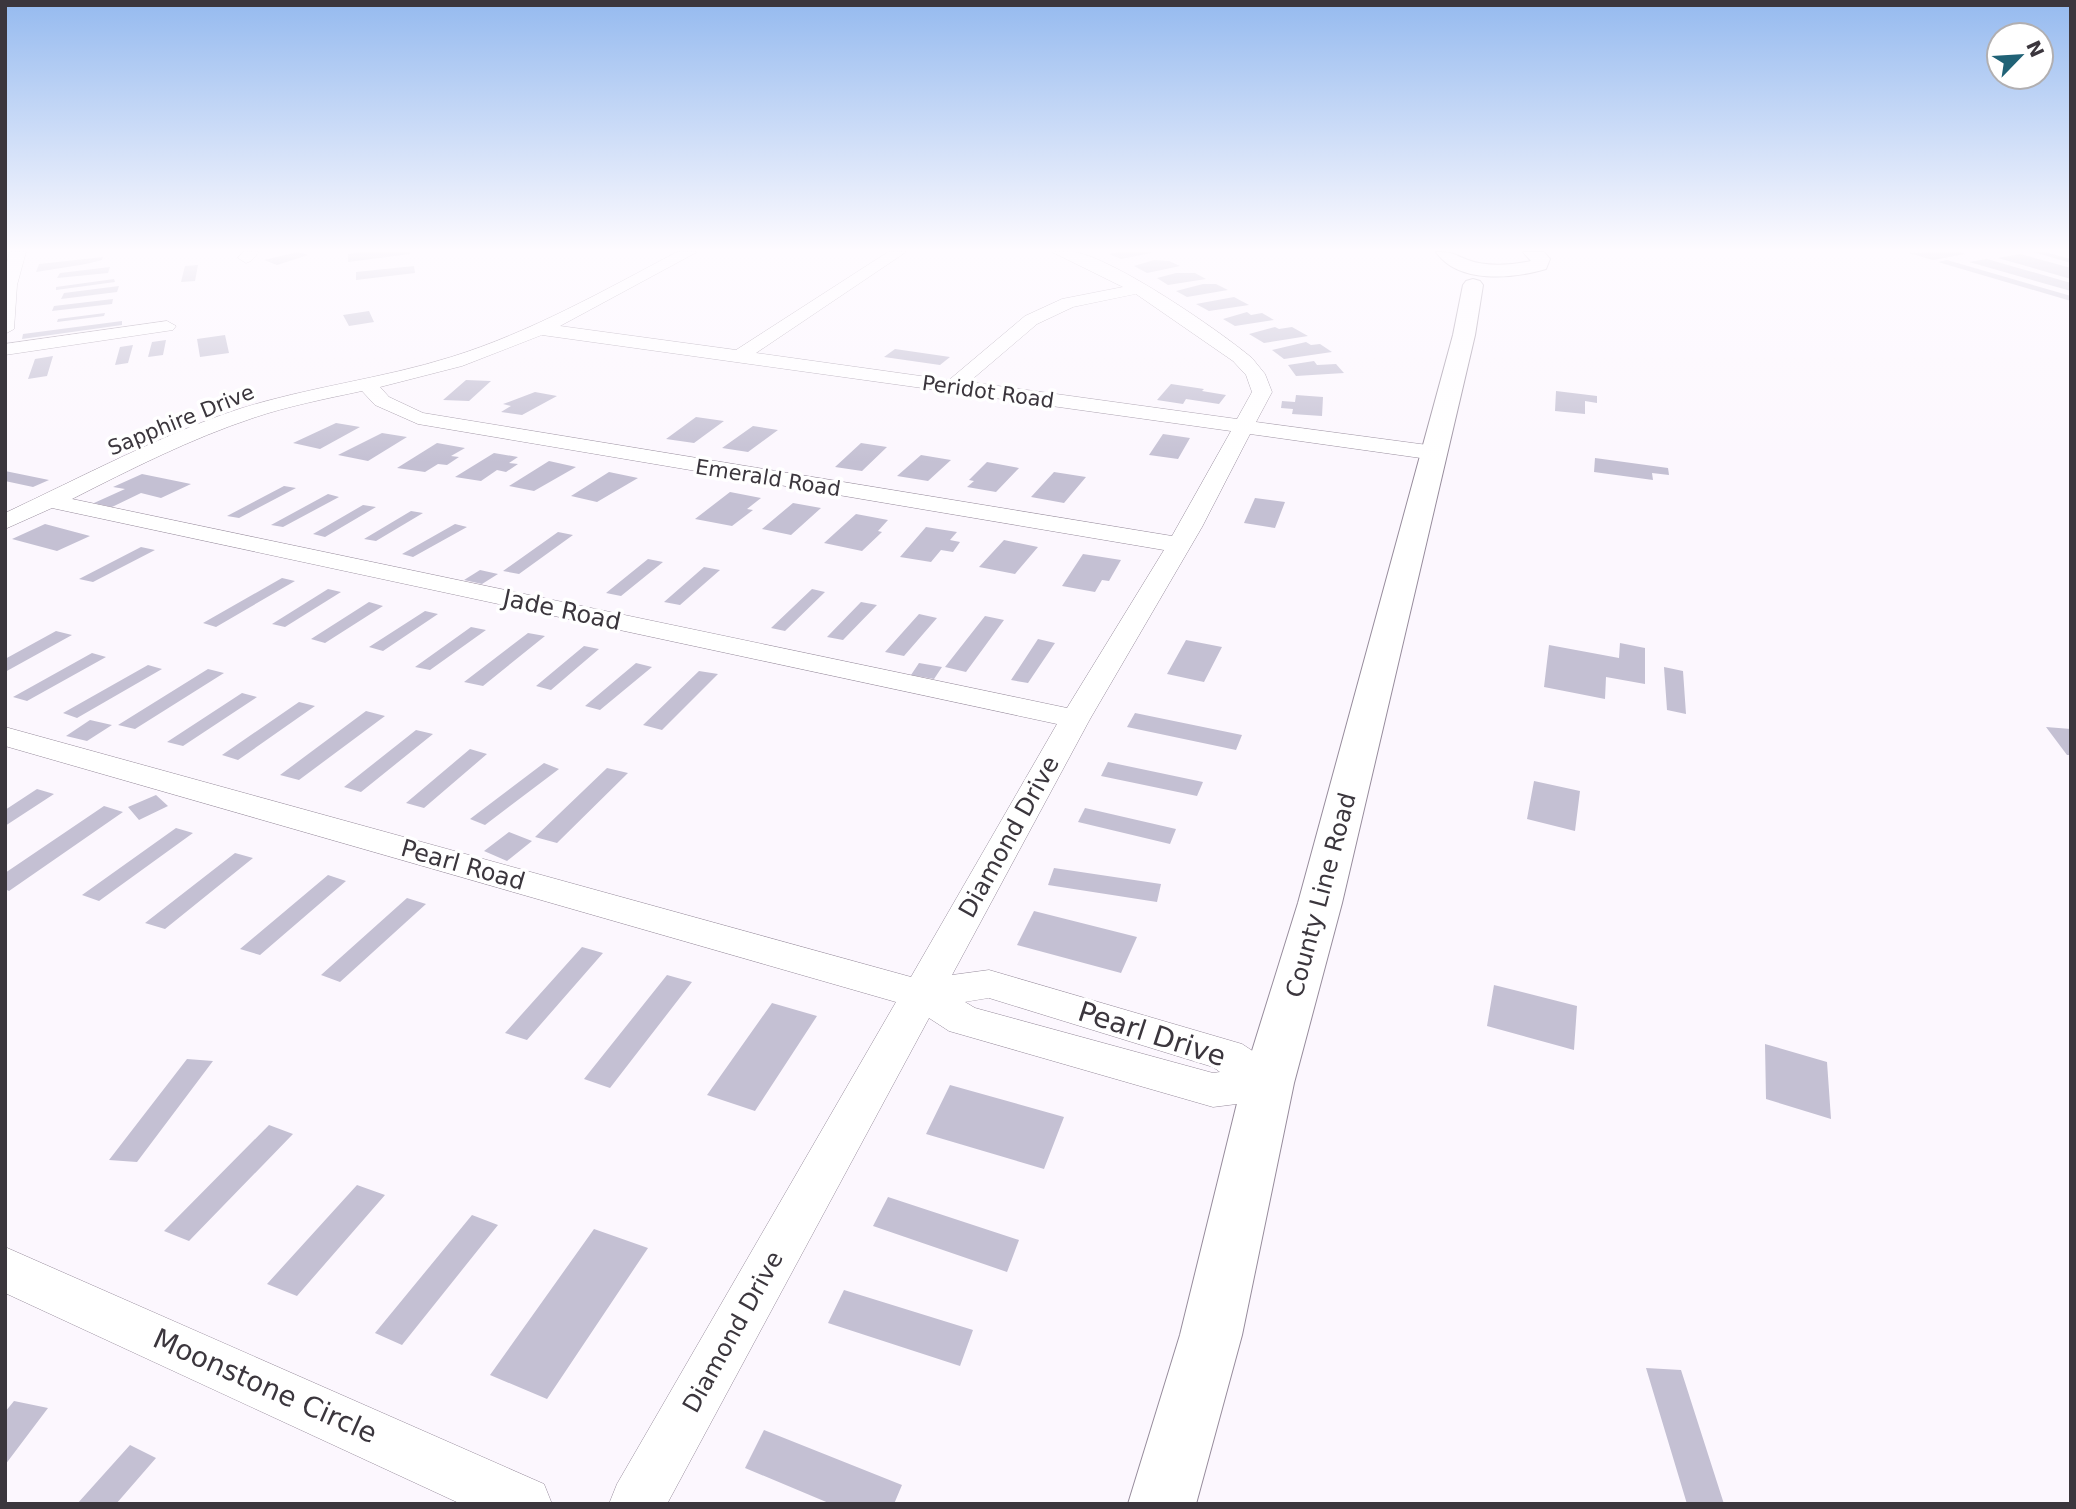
<svg xmlns="http://www.w3.org/2000/svg" width="2076" height="1509" font-family="'DejaVu Sans',sans-serif">
  <rect width="100%" height="100%" fill="#fcf7fe"/>
  <path fill="#c4c0d3" d="M 298,252 L 308,255 L 277,265 L 264,260 Z
    M 361,252 L 410,252 L 410,254 L 348,262 L 348,254 Z
    M 1119,252 L 1151,252 L 1151,253 L 1121,259 L 1109,254 Z
    M 1959,252 L 1965,254 L 1933,260 L 1908,253 Z
    M 2033,252 L 2045,252 L 2071,259 L 2071,263 Z
    M 2020,254 L 2071,268 L 2071,279 L 1998,258 Z
    M 103,257 L 102,260 L 86,264 L 36,272 L 39,264 Z
    M 1987,259 L 2071,283 L 2071,291 L 1969,262 Z
    M 1154,260 L 1169,261 L 1180,266 L 1147,273 L 1134,266 Z
    M 1947,260 L 2071,296 L 2071,301 L 1938,262 Z
    M 198,265 L 195,281 L 181,282 L 185,266 Z
    M 414,266 L 415,273 L 356,280 L 356,272 Z
    M 110,267 L 108,273 L 57,278 L 60,273 Z
    M 1176,273 L 1195,273 L 1206,279 L 1168,285 L 1157,278 Z
    M 114,279 L 115,282 L 56,290 L 56,287 Z
    M 1203,284 L 1216,284 L 1228,290 L 1187,297 L 1176,291 Z
    M 119,286 L 117,292 L 61,299 L 64,293 Z
    M 1234,297 L 1249,305 L 1209,311 L 1196,304 Z
    M 113,299 L 112,304 L 52,311 L 54,306 Z
    M 369,311 L 374,322 L 349,326 L 343,315 Z
    M 1247,312 L 1251,315 L 1262,313 L 1274,320 L 1235,326 L 1223,319 Z
    M 105,313 L 104,316 L 57,322 L 58,319 Z
    M 122,321 L 122,325 L 22,339 L 23,334 Z
    M 1275,327 L 1279,329 L 1292,327 L 1308,336 L 1264,343 L 1249,334 Z
    M 225,335 L 229,353 L 200,357 L 197,339 Z
    M 166,340 L 163,355 L 148,357 L 152,342 Z
    M 1306,342 L 1311,345 L 1320,344 L 1332,352 L 1284,359 L 1272,350 Z
    M 133,345 L 128,363 L 115,365 L 120,347 Z
    M 895,349 L 950,357 L 940,365 L 884,357 Z
    M 53,356 L 47,376 L 28,379 L 35,359 Z
    M 1314,361 L 1317,365 L 1336,364 L 1344,373 L 1296,376 L 1288,365 Z
    M 466,380 L 491,381 L 469,401 L 443,400 Z
    M 1171,384 L 1204,389 L 1202,391 L 1226,395 L 1219,404 L 1186,399 L 1183,404 L 1157,400 Z
    M 1556,391 L 1597,396 L 1597,403 L 1585,401 L 1585,414 L 1555,411 Z
    M 535,392 L 557,396 L 522,415 L 501,412 L 511,406 L 503,404 Z
    M 1296,395 L 1323,397 L 1322,416 L 1292,414 L 1293,409 L 1281,408 L 1282,401 L 1295,402 Z
    M 696,417 L 724,421 L 694,443 L 666,439 Z
    M 336,423 L 360,427 L 320,449 L 293,443 Z
    M 753,426 L 778,430 L 748,452 L 722,448 Z
    M 382,433 L 407,437 L 368,461 L 338,455 Z
    M 1163,434 L 1190,438 L 1178,459 L 1149,455 Z
    M 437,443 L 465,448 L 451,456 L 459,457 L 447,465 L 438,464 L 425,472 L 397,468 Z
    M 861,443 L 887,447 L 862,471 L 835,467 Z
    M 494,453 L 518,457 L 509,463 L 518,464 L 506,472 L 497,470 L 481,481 L 455,477 Z
    M 921,455 L 951,460 L 928,481 L 897,476 Z
    M 1595,458 L 1668,468 L 1669,475 L 1652,473 L 1653,480 L 1594,472 Z
    M 549,461 L 576,467 L 534,491 L 509,486 Z
    M 987,462 L 1019,468 L 996,492 L 967,487 L 974,481 L 969,480 Z
    M 5,471 L 49,480 L 33,487 L 5,481 Z
    M 609,472 L 638,478 L 597,502 L 571,496 Z
    M 1054,472 L 1086,477 L 1064,503 L 1031,497 Z
    M 142,474 L 191,484 L 161,498 L 141,493 L 112,507 L 94,503 L 125,489 L 113,487 Z
    M 284,486 L 296,488 L 239,518 L 227,516 Z
    M 730,492 L 761,498 L 747,509 L 753,510 L 732,526 L 695,519 Z
    M 328,494 L 339,497 L 283,527 L 271,525 Z
    M 1255,498 L 1285,502 L 1275,528 L 1244,523 Z
    M 793,503 L 821,508 L 791,535 L 762,529 Z
    M 363,505 L 376,507 L 325,537 L 313,534 Z
    M 411,511 L 423,513 L 376,541 L 364,539 Z
    M 856,514 L 888,520 L 878,531 L 882,532 L 862,551 L 824,543 Z
    M 45,524 L 90,536 L 57,551 L 12,539 Z
    M 455,524 L 467,527 L 413,557 L 402,554 Z
    M 926,527 L 957,532 L 950,540 L 960,542 L 953,552 L 941,550 L 931,562 L 900,557 Z
    M 558,532 L 573,535 L 519,574 L 503,571 Z
    M 1004,540 L 1038,547 L 1015,574 L 979,567 Z
    M 141,547 L 155,550 L 93,582 L 79,579 Z
    M 1083,554 L 1121,560 L 1109,581 L 1102,580 L 1095,592 L 1062,586 Z
    M 648,559 L 663,562 L 621,596 L 606,593 Z
    M 704,567 L 720,570 L 680,605 L 664,602 Z
    M 480,570 L 498,574 L 482,584 L 464,580 Z
    M 282,578 L 295,581 L 216,627 L 203,623 Z
    M 328,589 L 341,592 L 285,627 L 272,624 Z
    M 812,589 L 825,592 L 785,631 L 771,628 Z
    M 369,602 L 383,606 L 325,643 L 311,639 Z
    M 861,602 L 877,605 L 843,640 L 827,637 Z
    M 425,611 L 438,614 L 383,651 L 369,647 Z
    M 919,614 L 937,618 L 904,656 L 885,652 Z
    M 985,616 L 1004,620 L 966,672 L 945,667 Z
    M 471,627 L 486,630 L 430,670 L 415,667 Z
    M 56,631 L 72,635 L 5,672 L 5,659 Z
    M 528,633 L 545,636 L 483,686 L 464,682 Z
    M 1038,639 L 1055,643 L 1028,683 L 1011,680 Z
    M 1186,640 L 1222,647 L 1204,682 L 1167,674 Z
    M 1620,643 L 1645,648 L 1645,684 L 1606,677 L 1605,699 L 1544,687 L 1549,645 L 1619,658 Z
    M 584,646 L 599,649 L 551,690 L 536,686 Z
    M 92,653 L 106,657 L 27,701 L 13,697 Z
    M 636,663 L 652,667 L 600,710 L 585,706 Z
    M 919,663 L 942,667 L 934,679 L 911,675 Z
    M 148,665 L 162,669 L 77,718 L 63,713 Z
    M 1664,667 L 1683,671 L 1686,714 L 1667,710 Z
    M 208,669 L 224,673 L 135,729 L 118,725 Z
    M 699,671 L 718,674 L 662,730 L 643,725 Z
    M 242,693 L 257,697 L 183,746 L 167,742 Z
    M 299,702 L 315,706 L 238,760 L 222,755 Z
    M 366,711 L 385,716 L 299,780 L 280,775 Z
    M 1135,713 L 1242,735 L 1236,750 L 1127,727 Z
    M 90,720 L 112,725 L 87,741 L 66,736 Z
    M 2046,727 L 2071,729 L 2071,755 L 2067,755 Z
    M 416,730 L 433,734 L 361,792 L 344,787 Z
    M 470,749 L 487,754 L 424,808 L 406,803 Z
    M 1108,762 L 1203,782 L 1197,796 L 1101,776 Z
    M 544,763 L 559,769 L 485,825 L 470,819 Z
    M 607,768 L 628,773 L 557,843 L 535,837 Z
    M 1534,781 L 1580,791 L 1575,831 L 1527,819 Z
    M 37,789 L 54,794 L 5,826 L 5,810 Z
    M 156,795 L 168,806 L 139,820 L 128,807 Z
    M 104,806 L 123,812 L 9,891 L 5,889 L 5,873 Z
    M 1085,808 L 1176,829 L 1170,844 L 1078,822 Z
    M 176,828 L 193,833 L 99,901 L 82,895 Z
    M 509,832 L 532,841 L 507,861 L 484,851 Z
    M 235,853 L 253,858 L 165,929 L 145,923 Z
    M 1054,868 L 1161,884 L 1157,902 L 1048,885 Z
    M 328,875 L 346,881 L 260,955 L 240,949 Z
    M 407,898 L 426,904 L 340,982 L 321,975 Z
    M 1034,911 L 1137,937 L 1121,973 L 1017,945 Z
    M 582,947 L 603,953 L 527,1040 L 505,1033 Z
    M 667,975 L 692,982 L 610,1088 L 584,1079 Z
    M 1494,985 L 1577,1006 L 1574,1050 L 1487,1026 Z
    M 772,1003 L 817,1016 L 755,1111 L 707,1095 Z
    M 1765,1044 L 1827,1062 L 1831,1119 L 1766,1099 Z
    M 187,1059 L 213,1061 L 137,1162 L 109,1160 Z
    M 950,1085 L 1064,1117 L 1044,1169 L 926,1134 Z
    M 269,1125 L 293,1134 L 189,1241 L 164,1231 Z
    M 357,1185 L 385,1195 L 297,1296 L 267,1284 Z
    M 888,1197 L 1019,1240 L 1007,1272 L 873,1226 Z
    M 472,1215 L 498,1225 L 402,1345 L 375,1333 Z
    M 594,1229 L 648,1248 L 547,1399 L 490,1375 Z
    M 844,1290 L 973,1330 L 960,1366 L 828,1323 Z
    M 1646,1368 L 1681,1370 L 1724,1504 L 1687,1504 Z
    M 14,1401 L 48,1408 L 5,1465 L 5,1412 Z
    M 764,1430 L 902,1485 L 894,1504 L 831,1504 L 745,1468 Z
    M 130,1445 L 156,1458 L 116,1504 L 77,1504 Z"/>
  <g fill="none" stroke-linecap="round" stroke-linejoin="round">
    <defs>
      <path id="minor" d="M 10,252 L 26,252 L 17,285 L 14,329 L 5,334 L 5,270 Z
        M 243,252 L 259,252 L 251,261 L 246,263 L 238,258 Z
        M 677,252 L 697,252 L 560,326 L 736,350 L 888,252 L 906,252 L 756,353 L 949,380 L 1025,316 L 1062,299 L 1123,287 L 1052,252 C 1059,252 1067,251 1074,252 C 1114,258 1220,331 1252,358 L 1265,374 L 1272,392 L 1256,422 L 1435,446 L 1443,448 L 1446,453 L 1443,458 L 1435,460 L 1250,434 L 1202,527 L 1090,719 L 952,975 L 989,970 L 1242,1044 L 1283,1071 L 1289,1083 L 1283,1095 L 1268,1100 L 1213,1107 L 963,1035 L 949,1031 L 929,1018 L 667,1504 L 609,1504 L 617,1484 L 896,1002 L 5,746 L 5,727 L 911,977 L 1057,724 L 52,508 L 5,529 L 5,513 C 82,477 158,436 239,409 C 308,387 381,379 451,357 C 531,332 603,291 677,252 ZM 1136,294 L 1233,361 L 1246,375 L 1252,392 L 1237,419 L 969,382 L 1037,324 L 1073,307 ZM 542,335 L 1231,431 L 1172,536 L 423,413 L 389,397 L 380,387 L 462,366 ZM 362,391 L 375,405 L 418,424 L 1164,550 L 1067,708 L 72,499 C 131,469 190,439 253,418 C 288,406 325,399 362,391 ZM 989,998 L 1213,1067 L 1220,1072 L 1213,1073 L 975,1008 L 965,1002 Z
        M 167,321 L 176,326 L 173,330 L 5,355 L 5,344 Z
        M 5,1247 L 544,1484 L 552,1504 L 461,1504 L 5,1293 Z"/>
      <path id="tertiary" d="M 1473,279 L 1480,281 L 1483,285 L 1475,335 L 1342,903 L 1294,1083 L 1242,1335 L 1196,1504 L 1128,1504 L 1180,1335 L 1242,1083 L 1298,903 L 1453,335 L 1463,285 L 1466,281 Z"/>
      <path id="secondary" d="M 1436,252 C 1454,252 1452,254 1468,260 C 1486,267 1512,265 1531,261 L 1523,252 L 1544,252 L 1550,259 L 1546,269 C 1512,279 1458,284 1436,252 Z"/>
    </defs>
    <use href="#minor" stroke="#978c9c" stroke-width="1"/>
    <use href="#tertiary" stroke="#978c9c" stroke-width="2"/>
    <use href="#secondary" stroke="#978c9c" stroke-width="2"/>
    <use href="#minor" fill="#fff" fill-rule="evenodd"/>
    <use href="#tertiary" fill="#fff" fill-rule="evenodd"/>
    <use href="#secondary" fill="#fff" fill-rule="evenodd"/>
  </g>
  <linearGradient id="sky" x2="0" y2="1"><stop stop-color="#95baef"/><stop offset="0.54" stop-color="#fefbff"/><stop offset="1" stop-color="#fefbff" stop-opacity="0"/></linearGradient>
  <rect width="2076" height="463" fill="url(#sky)"/>
  <g text-anchor="middle" dominant-baseline="central" stroke-width="7" stroke-linejoin="round" paint-order="stroke">
    <g font-size="21" fill="#3b363d" stroke="#fff">
      <text transform="translate(988 392) rotate(8)">Peridot Road</text>
      <text transform="translate(181 420) rotate(-22)">Sapphire Drive</text>
      <text transform="translate(768 478) rotate(9)">Emerald Road</text>
    </g>
    <g font-size="24" fill="#3b363d" stroke="#fff">
      <text transform="translate(562 610) rotate(12)">Jade Road</text>
      <text transform="translate(1009 837) rotate(-61)">Diamond Drive</text>
      <text transform="translate(463 865) rotate(16)">Pearl Road</text>
      <text transform="translate(1321 895) rotate(-75)">County Line Road</text>
      <text transform="translate(733 1332) rotate(-61)">Diamond Drive</text>
    </g>
    <g font-size="28" fill="#3b363d" stroke="#fff">
      <text transform="translate(1152 1034) rotate(18)">Pearl Drive</text>
      <text transform="translate(265 1386) rotate(24)">Moonstone Circle</text>
    </g>
  </g>
  <rect width="2076" height="1509" fill="none" stroke="#3b363d" stroke-width="14"/>
  <g transform="translate(2020 56) rotate(65)"><circle r="33" fill="#ffffff" stroke="#b1afb1" stroke-width="2"/>
  <path d="M0-5L12 26L0 18L-12 26Z" fill="#206276"/>
  <text y="-10" font-size="19" font-weight="bold" text-anchor="middle" fill="#3b363d">N</text>
  </g>
</svg>
